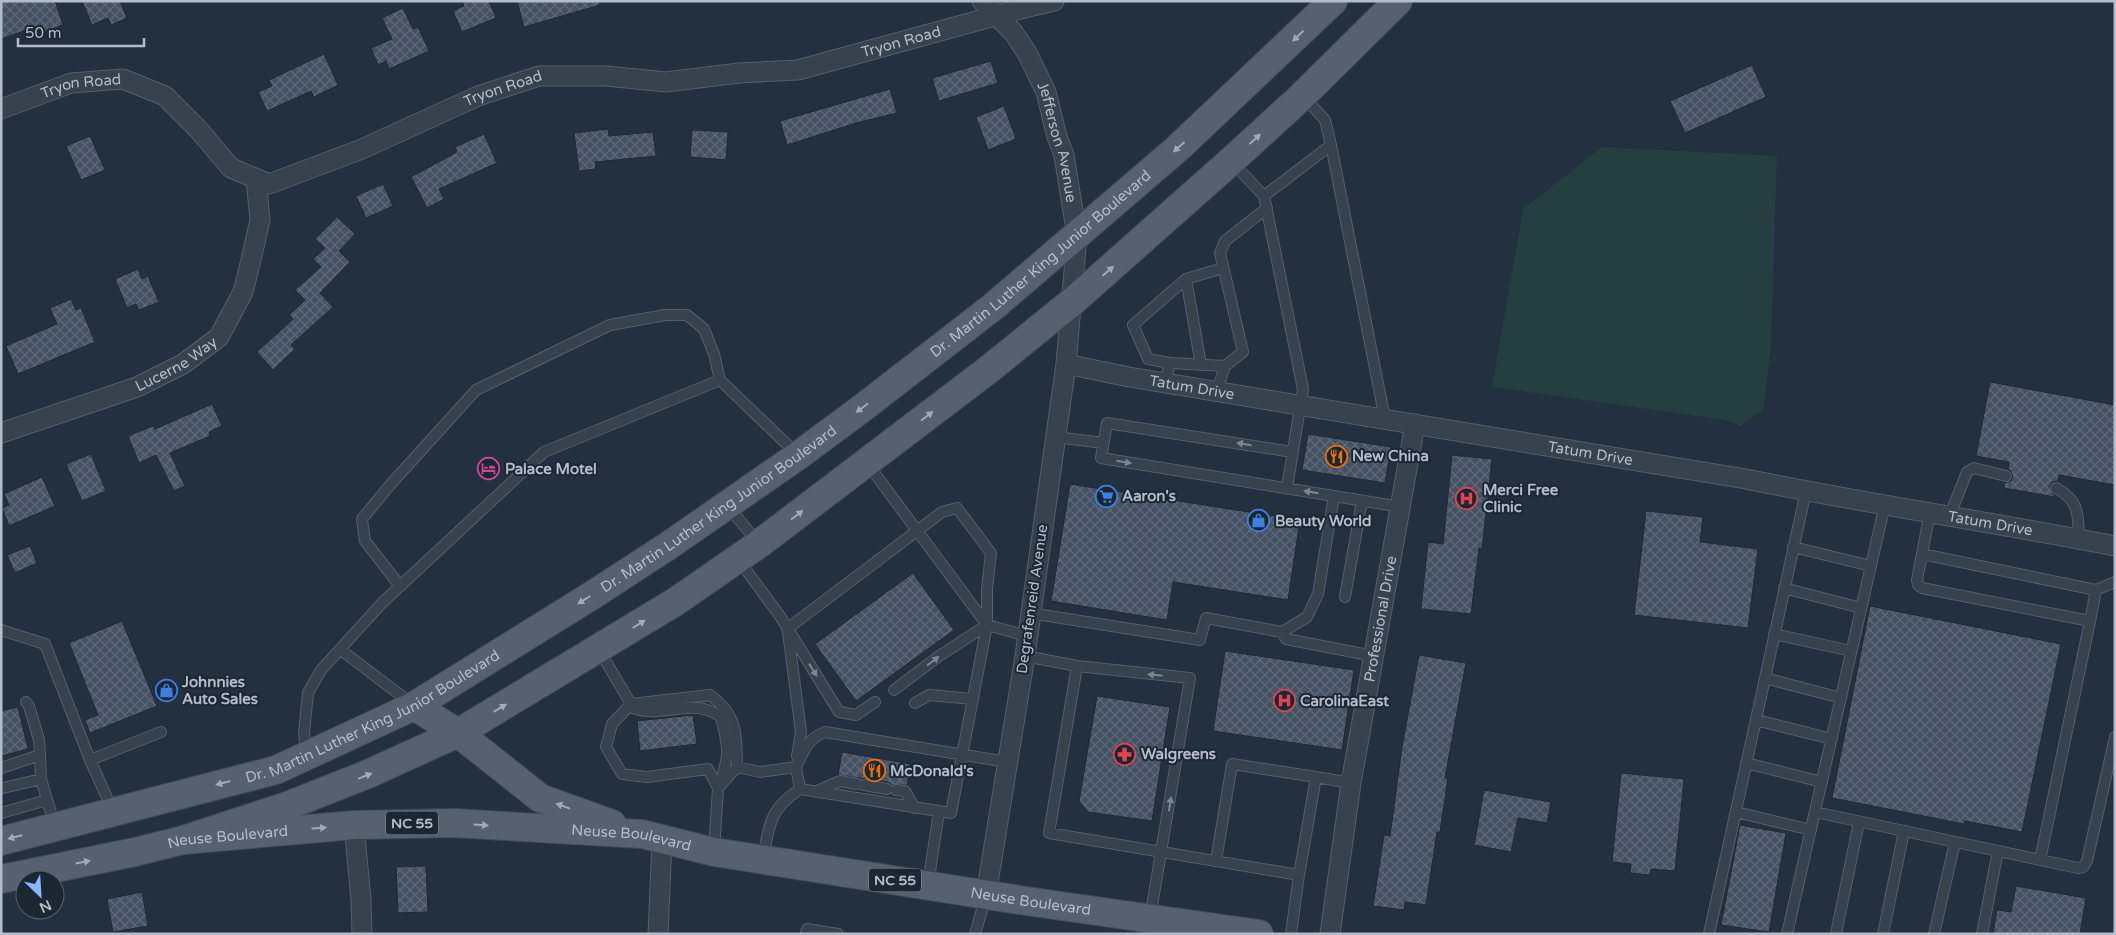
<svg xmlns="http://www.w3.org/2000/svg" width="2116" height="935" font-family="'Varela Round',sans-serif">
  <defs>
    <pattern id="building-cross-hatch" width="8" height="8" patternUnits="userSpaceOnUse" patternTransform="scale(1.25)"><rect width="8" height="8" fill="#445263"/><path d="M0 0l8 8M0 8l8-8" fill="none" stroke="#5d6978"/></pattern>
  </defs>
  <rect width="100%" height="100%" fill="#23303f"/>
  <path fill="#253e40" d="M 1602,147 L 1777,156 L 1771,347 L 1763,410 L 1741,426 L 1724,420 L 1492,387 L 1523,209 Z"/>
  <path fill="url(#building-cross-hatch)" stroke="#1e2936" d="M 1,1 L 55,1 L 63,25 L 44,32 L 41,25 L 1,39 Z
    M 82,1 L 120,1 L 127,18 L 111,25 L 108,18 L 92,25 Z
    M 462,1 L 489,1 L 496,18 L 462,32 L 453,11 L 464,6 Z
    M 517,1 L 599,1 L 600,5 L 524,27 Z
    M 403,8 L 413,29 L 418,27 L 429,51 L 389,69 L 386,61 L 378,65 L 371,48 L 392,39 L 382,18 Z
    M 324,54 L 338,85 L 314,97 L 311,91 L 267,111 L 258,92 L 272,86 L 269,80 Z
    M 991,61 L 998,83 L 939,101 L 932,78 Z
    M 1752,65 L 1766,97 L 1685,133 L 1670,101 Z
    M 890,89 L 897,113 L 856,123 L 787,145 L 780,121 Z
    M 1004,106 L 1016,139 L 988,150 L 976,117 Z
    M 608,129 L 609,136 L 653,132 L 656,156 L 595,162 L 596,169 L 579,171 L 574,133 Z
    M 692,130 L 728,132 L 726,160 L 690,157 Z
    M 484,134 L 497,163 L 439,189 L 444,199 L 427,208 L 411,177 L 457,152 L 455,147 Z
    M 90,136 L 105,170 L 81,180 L 66,146 Z
    M 383,184 L 393,206 L 366,218 L 356,196 Z
    M 337,217 L 355,234 L 339,251 L 350,262 L 320,293 L 333,307 L 291,345 L 295,349 L 273,370 L 257,352 L 293,319 L 289,315 L 305,300 L 295,290 L 321,267 L 313,259 L 325,248 L 315,239 Z
    M 138,269 L 142,279 L 148,276 L 159,302 L 139,310 L 136,304 L 127,308 L 115,279 Z
    M 71,299 L 76,310 L 81,308 L 95,342 L 18,374 L 6,346 L 57,324 L 50,308 Z
    M 1990,382 L 2115,405 L 2115,485 L 2059,475 L 2058,481 L 2052,482 L 2049,487 L 2055,497 L 2004,488 L 2005,483 L 2011,481 L 2013,477 L 2011,471 L 2008,469 L 2009,462 L 1976,456 Z
    M 212,404 L 222,426 L 209,432 L 210,436 L 170,453 L 185,486 L 174,491 L 156,455 L 139,463 L 128,436 L 153,426 L 155,429 Z
    M 1308,434 L 1391,447 L 1385,483 L 1302,470 Z
    M 91,454 L 106,491 L 82,501 L 66,464 Z
    M 1452,455 L 1492,459 L 1482,549 L 1479,548 L 1471,614 L 1421,609 L 1428,542 L 1443,544 Z
    M 42,477 L 55,506 L 9,526 L 2,508 L 9,505 L 4,494 Z
    M 1070,484 L 1300,520 L 1288,600 L 1173,582 L 1167,620 L 1051,601 Z
    M 1646,511 L 1703,517 L 1700,542 L 1758,549 L 1748,628 L 1634,615 Z
    M 30,546 L 37,563 L 15,573 L 7,555 Z
    M 913,573 L 954,630 L 856,701 L 815,644 Z
    M 1870,606 L 2061,644 L 2022,832 L 1965,821 L 1964,824 L 1832,798 Z
    M 122,621 L 157,706 L 90,733 L 85,720 L 98,715 L 69,643 Z
    M 1225,651 L 1354,670 L 1342,750 L 1213,731 Z
    M 1419,655 L 1466,663 L 1445,778 L 1448,778 L 1440,832 L 1437,832 L 1426,905 L 1405,902 L 1404,910 L 1373,906 L 1384,835 L 1390,836 L 1402,747 Z
    M 1097,696 L 1170,707 L 1152,821 L 1088,812 L 1079,801 Z
    M 18,707 L 28,749 L 1,756 L 1,711 Z
    M 693,715 L 697,744 L 640,751 L 637,721 Z
    M 842,752 L 911,764 L 907,785 L 892,785 L 888,782 L 838,775 Z
    M 1621,773 L 1684,779 L 1675,871 L 1651,869 L 1650,875 L 1630,873 L 1631,864 L 1612,862 Z
    M 1484,790 L 1551,802 L 1547,823 L 1518,818 L 1511,852 L 1474,845 Z
    M 1740,825 L 1786,833 L 1769,932 L 1721,925 Z
    M 426,866 L 428,912 L 398,913 L 396,867 Z
    M 2016,886 L 2086,898 L 2080,934 L 1993,934 L 1997,910 L 2011,912 Z
    M 142,892 L 148,926 L 113,932 L 107,899 Z"/>
  <g fill="none" stroke-linecap="round" stroke-linejoin="round">
    <defs>
      <path id="service" d="M 1331,145 L 1385,419
        M 1232,162 L 1264,196
        M 1186,279 L 1201,365
        M 1170,363 L 1225,366
        M 1165,382 L 1170,363 L 1148,359 L 1133,325 L 1186,279 L 1223,268
        M 1217,391 L 1225,366 L 1243,352 L 1220,253 L 1225,241 L 1267,208
        M 1055,437 L 1104,443
        M 1292,452 L 1107,423 L 1101,458 L 1401,507
        M 867,463 L 987,625 L 1027,636
        M 1287,488 L 1303,389 L 1264,196 L 1331,145 L 1325,120 L 1304,97
        M 2056,488 C 2080,501 2078,515 2079,539
        M 728,506 L 758,543
        M 1930,512 L 1917,580 L 1918,585 L 1922,588 L 2090,621 L 2040,860
        M 1950,515 L 1967,472 L 1974,468 L 2006,476
        M 1793,547 L 1871,566
        M 1922,554 L 2096,590
        M 738,559 L 780,616 L 839,712 L 856,715 L 875,702
        M 400,586 L 365,541 L 362,519 L 390,485 L 476,390 L 610,325 L 665,315 L 687,315 L 704,329 L 714,354 L 720,380
        M 1784,588 L 1861,608
        M 1345,597 L 1362,501
        M 1030,613 L 1200,640 L 1206,618 L 1282,632 L 1307,617 L 1318,594 L 1334,496
        M 2090,621 L 2096,590 L 2115,582
        M 1,630 L 45,644 L 90,760 L 113,811
        M 788,632 L 801,732 L 797,756
        M 1282,632 L 1286,639 L 1374,656
        M 1774,634 L 1851,651
        M 341,650 L 412,704
        M 599,650 L 631,704 L 710,695 C 739,716 736,735 737,767 L 718,788 L 714,851
        M 1025,656 L 1077,666 L 1049,833 L 1299,875 L 1316,777 L 1351,783
        M 1077,666 L 1190,678 L 1150,918
        M 1765,678 L 1841,698
        M 894,690 L 939,656 L 987,625
        M 26,702 L 29,706 L 39,740 L 40,755
        M 915,703 L 929,695 L 973,699
        M 631,704 L 633,708 C 663,719 693,696 721,717 C 729,748 730,758 718,788 L 708,769 L 647,777 L 622,774 L 606,747 L 612,724 Z
        M 1756,720 L 1832,739
        M 307,755 L 304,733 L 308,693 L 321,670 L 382,603 L 544,452 L 720,380 L 798,455
        M 90,760 L 161,732
        M 1746,763 L 1822,782
        M 737,767 L 760,772 L 796,767 L 800,789
        M 796,767 C 804,751 807,739 825,732 L 1007,762
        M 1,768 L 40,755 L 41,779 L 55,826
        M 864,785 L 887,789
        M 3,788 L 41,779
        M 896,790 L 905,791 L 915,808
        M 817,791 L 840,781 L 857,784
        M 1736,812 L 1811,830
        M 1815,812 L 2078,868 L 2083,867 L 2087,861 L 2115,737
        M 1,813 L 47,800
        M 763,858 C 770,823 769,810 800,789 L 951,813 L 987,625 L 987,589 L 991,553 L 957,508 L 942,512 L 787,629
        M 1216,861 L 1232,764 L 1316,777
        M 928,885 L 939,811
        M 806,934 L 807,929 L 838,934
        M 975,934 L 986,896
        M 1291,934 L 1299,875
        M 1709,934 L 1806,491
        M 1787,934 L 1885,504
        M 1836,934 L 1859,822
        M 1883,934 L 1904,831
        M 1934,934 L 1955,842
        M 1982,934 L 1998,851"/>
      <g id="minor">
        <path id="s1" d="M 982,1 L 1013,32 L 1027,53 L 1046,92 L 1057,137 L 1064,155 L 1077,236 L 1066,364 L 1025,656 L 986,895"/>
        <path id="s2" d="M 1,109 L 71,83 L 123,79 L 165,96 L 198,129 L 231,168 L 269,184 L 362,149 L 478,96 L 539,76 L 606,76 L 666,82 L 739,73 L 798,70 L 1024,8 L 1054,1"/>
        <path id="s3" d="M 1066,364 L 1129,377 L 1746,479 C 1868,504 1992,522 2115,546"/>
        <path id="s4" d="M 1,433 L 137,387 L 183,364 L 219,337 L 243,292 L 251,260 L 260,220 L 256,179"/>
        <path d="M 354,825 L 361,900 L 362,934"/>
        <path d="M 658,934 L 662,840"/>
        <path id="s5" d="M 1330,934 L 1351,783 L 1415,424"/>
      </g>
      <g id="primary">
        <path d="M 414,706 L 458,733 L 540,798 L 612,824"/>
        <path d="M 183,840 L 287,806 L 368,774 L 458,733 L 675,602 L 759,544 L 988,370 L 1072,302 L 1231,161 L 1302,96 L 1398,1"/>
        <path id="s6" d="M 1,841 L 276,770 L 414,706 L 591,596 L 668,546 L 799,455 L 865,406 L 994,306 L 1178,148 L 1333,1"/>
        <path id="s7" d="M 1,879 L 135,852 L 183,840 L 354,825 L 454,823 L 642,834 L 714,852 L 1026,901 L 1259,934"/>
      </g>
    </defs>
    <use href="#service" stroke="#555f6d" stroke-width="12"/>
    <use href="#minor" stroke="#555f6d" stroke-width="21"/>
    <use href="#primary" stroke="#404b58" stroke-width="30"/>
    <use href="#service" stroke="#37424f" stroke-width="10"/>
    <use href="#minor" stroke="#37424f" stroke-width="19"/>
    <use href="#primary" stroke="#55616f" stroke-width="28"/>
  </g>
  <defs><path id="oneway-solid" d="M-6-.8H1V-3.2L6.5 0L1 3.2V.8H-6Z" transform="scale(1.25)"/></defs>
  <g fill="#a0aab8">
    <use href="#oneway-solid" transform="translate(1298 36) rotate(136)"/>
    <use href="#oneway-solid" transform="translate(1255 139) rotate(-43)"/>
    <use href="#oneway-solid" transform="translate(1179 147) rotate(138)"/>
    <use href="#oneway-solid" transform="translate(1108 271) rotate(-41)"/>
    <use href="#oneway-solid" transform="translate(862 408) rotate(143)"/>
    <use href="#oneway-solid" transform="translate(927 416) rotate(-37)"/>
    <use href="#oneway-solid" transform="translate(797 515) rotate(-37)"/>
    <use href="#oneway-solid" transform="translate(584 600) rotate(148)"/>
    <use href="#oneway-solid" transform="translate(639 624) rotate(-32)"/>
    <use href="#oneway-solid" transform="translate(500 708) rotate(-31)"/>
    <use href="#oneway-solid" transform="translate(365 776) rotate(-22)"/>
    <use href="#oneway-solid" transform="translate(223 783) rotate(165)"/>
    <use href="#oneway-solid" transform="translate(563 806) rotate(-160)"/>
    <use href="#oneway-solid" transform="translate(481 825) rotate(4)"/>
    <use href="#oneway-solid" transform="translate(319 828) rotate(-4)"/>
    <use href="#oneway-solid" transform="translate(15 837) rotate(166)"/>
    <use href="#oneway-solid" transform="translate(83 862) rotate(-11)"/>
  </g>
  <g fill="#7b8593">
    <use href="#oneway-solid" transform="translate(1244 444) rotate(-171)"/>
    <use href="#oneway-solid" transform="translate(1124 462) rotate(9)"/>
    <use href="#oneway-solid" transform="translate(1311 492) rotate(-171)"/>
    <use href="#oneway-solid" transform="translate(933 661) rotate(-37)"/>
    <use href="#oneway-solid" transform="translate(813 670) rotate(58)"/>
    <use href="#oneway-solid" transform="translate(1155 675) rotate(-174)"/>
    <use href="#oneway-solid" transform="translate(1170 804) rotate(-81)"/>
  </g>
  <defs>
    <symbol id="restaurant-ring" viewBox="-11 -11 22 22"><circle r="9.5" fill="#1c2734" stroke="#e8710a" stroke-width="1.5"/><path d="M-5-6h1v4h1v-4h1v4h1v-4h1v5L-1.5 .5V6h-2V.5L-5-1ZM5-6V6H3V1.5H1.5Q1.5-4 5-6Z" fill="#e8710a"/></symbol>
    <symbol id="hotel-ring" viewBox="-11 -11 22 22"><circle r="9.5" fill="#1c2734" stroke="#d1479c" stroke-width="1.5"/><path d="M-6-4.5h1.5V1H6V5H4.5V3h-9V5H-6ZM-4 0a1.8 1.8 0 1 1 3.6 0ZM.5 0V-2.5h3Q6-2.5 6 0Z" fill="#d1479c"/></symbol>
    <symbol id="supermarket-ring" viewBox="-11 -11 22 22"><circle r="9.5" fill="#1c2734" stroke="#3f7fe0" stroke-width="1.5"/><path d="M-6-5.5h2.5l.6 2H6L4.5 2H-2.5L-4.4-4H-6ZM-1.5 3.2a1.3 1.3 0 1 0 .1 0ZM3 3.2a1.3 1.3 0 1 0 .1 0Z" fill="#3f7fe0"/></symbol>
    <symbol id="hospital-ring" viewBox="-11 -11 22 22"><circle r="9.5" fill="#1c2734" stroke="#e0444e" stroke-width="1.5"/><path d="M-5-5h3v3.5h4V-5h3V5h-3V1.5h-4V5h-3Z" fill="#e0444e"/></symbol>
    <symbol id="shop-ring" viewBox="-11 -11 22 22"><circle r="9.5" fill="#1c2734" stroke="#3f7fe0" stroke-width="1.5"/><path d="M-5-2.5h2.3a2.7 3.5 0 0 1 5.4 0H5L5.5 6h-11ZM-1.5-2.5h3a1.5 2.3 0 0 0-3 0Z" fill="#3f7fe0"/></symbol>
    <symbol id="pharmacy-ring" viewBox="-11 -11 22 22"><circle r="9.5" fill="#1c2734" stroke="#e0444e" stroke-width="1.5"/><path d="M-2-6h4v4h4v4h-4v4h-4v-4h-4v-4h4Z" fill="#e0444e"/></symbol>
  </defs>
  <g fill-rule="evenodd">
    <use href="#restaurant-ring" x="1324" y="444" width="25" height="25"/>
    <use href="#hotel-ring" x="476" y="456" width="25" height="25"/>
    <use href="#supermarket-ring" x="1094" y="484" width="25" height="25"/>
    <use href="#hospital-ring" x="1454" y="486" width="25" height="25"/>
    <use href="#shop-ring" x="1246" y="508" width="25" height="25"/>
    <use href="#shop-ring" x="154" y="678" width="25" height="25"/>
    <use href="#hospital-ring" x="1272" y="688" width="25" height="25"/>
    <use href="#pharmacy-ring" x="1112" y="742" width="25" height="25"/>
    <use href="#restaurant-ring" x="862" y="758" width="25" height="25"/>
  </g>
  <g text-anchor="middle" dominant-baseline="central" stroke-width="4" stroke-linejoin="round" paint-order="stroke">
    <g fill="#1c2734" stroke="#868f9d" stroke-width="1">
      <rect x="386" y="811.5" width="52" height="23" rx="4"/>
      <rect x="869" y="868.5" width="52" height="23" rx="4"/>
    </g>
    <g font-size="14" font-weight="bold" fill="#b3bcca">
      <text x="412" y="823">NC 55</text>
      <text x="895" y="880">NC 55</text>
    </g>
    <g font-size="15" fill="#b3bcca" stroke="#1c2734">
      <text stroke="none"><textPath href="#s2" startOffset="969">Tryon Road</textPath></text>
      <text stroke="none"><textPath href="#s2" startOffset="84">Tryon Road</textPath></text>
      <text stroke="none"><textPath href="#s2" startOffset="564">Tryon Road</textPath></text>
      <text stroke="none"><textPath href="#s1" startOffset="164">Jefferson Avenue</textPath></text>
      <text stroke="none"><textPath href="#s6" startOffset="1204">Dr. Martin Luther King Junior Boulevard</textPath></text>
      <text stroke="none"><textPath href="#s4" startOffset="189">Lucerne Way</textPath></text>
      <text stroke="none"><textPath href="#s3" startOffset="128">Tatum Drive</textPath></text>
      <text stroke="none"><textPath href="#s3" startOffset="532">Tatum Drive</textPath></text>
      <text stroke="none"><textPath href="#s6" startOffset="799">Dr. Martin Luther King Junior Boulevard</textPath></text>
      <text stroke="none"><textPath href="#s3" startOffset="938">Tatum Drive</textPath></text>
      <text transform="translate(1032 599) rotate(-82)">Degrafenreid Avenue</text>
      <text stroke="none"><textPath href="#s5" startOffset="319">Professional Drive</textPath></text>
      <text stroke="none"><textPath href="#s6" startOffset="394">Dr. Martin Luther King Junior Boulevard</textPath></text>
      <text stroke="none"><textPath href="#s7" startOffset="231">Neuse Boulevard</textPath></text>
      <text stroke="none"><textPath href="#s7" startOffset="636">Neuse Boulevard</textPath></text>
      <text stroke="none"><textPath href="#s7" startOffset="1041">Neuse Boulevard</textPath></text>
    </g>
    <g font-size="15" font-weight="bold" fill="#b3bcca" stroke="#1c2734" text-anchor="start">
      <text x="1352" y="456">New China</text>
      <text x="505" y="469">Palace Motel</text>
      <text x="1483" y="490">Merci Free<tspan x="1483" dy="17">Clinic</tspan></text>
      <text x="1122" y="496">Aaron's</text>
      <text x="1275" y="521">Beauty World</text>
      <text x="182" y="682">Johnnies<tspan x="182" dy="17">Auto Sales</tspan></text>
      <text x="1300" y="701">CarolinaEast</text>
      <text x="1141" y="754">Walgreens</text>
      <text x="890" y="771">McDonald's</text>
    </g>
  </g>
  <rect width="2116" height="935" fill="none" stroke="#b3bcca" stroke-width="5"/>
  <g transform="translate(40 895) rotate(155)"><circle r="24" fill="#1c2734" stroke="#586370"/>
  <path d="M0-4L9 19L0 12L-9 19Z" fill="#85b8fc"/>
  <text y="-8" font-size="14" font-weight="bold" text-anchor="middle" fill="#b3bcca">N</text>
  </g>
  <path d="M18 38v8h126v-8" fill="none" stroke="#b3bcca" stroke-width="2.5"/>
  <text x="25" y="38" font-size="15" fill="#b3bcca" stroke="#1c2734" stroke-width="4" paint-order="stroke">50 m</text>
</svg>
